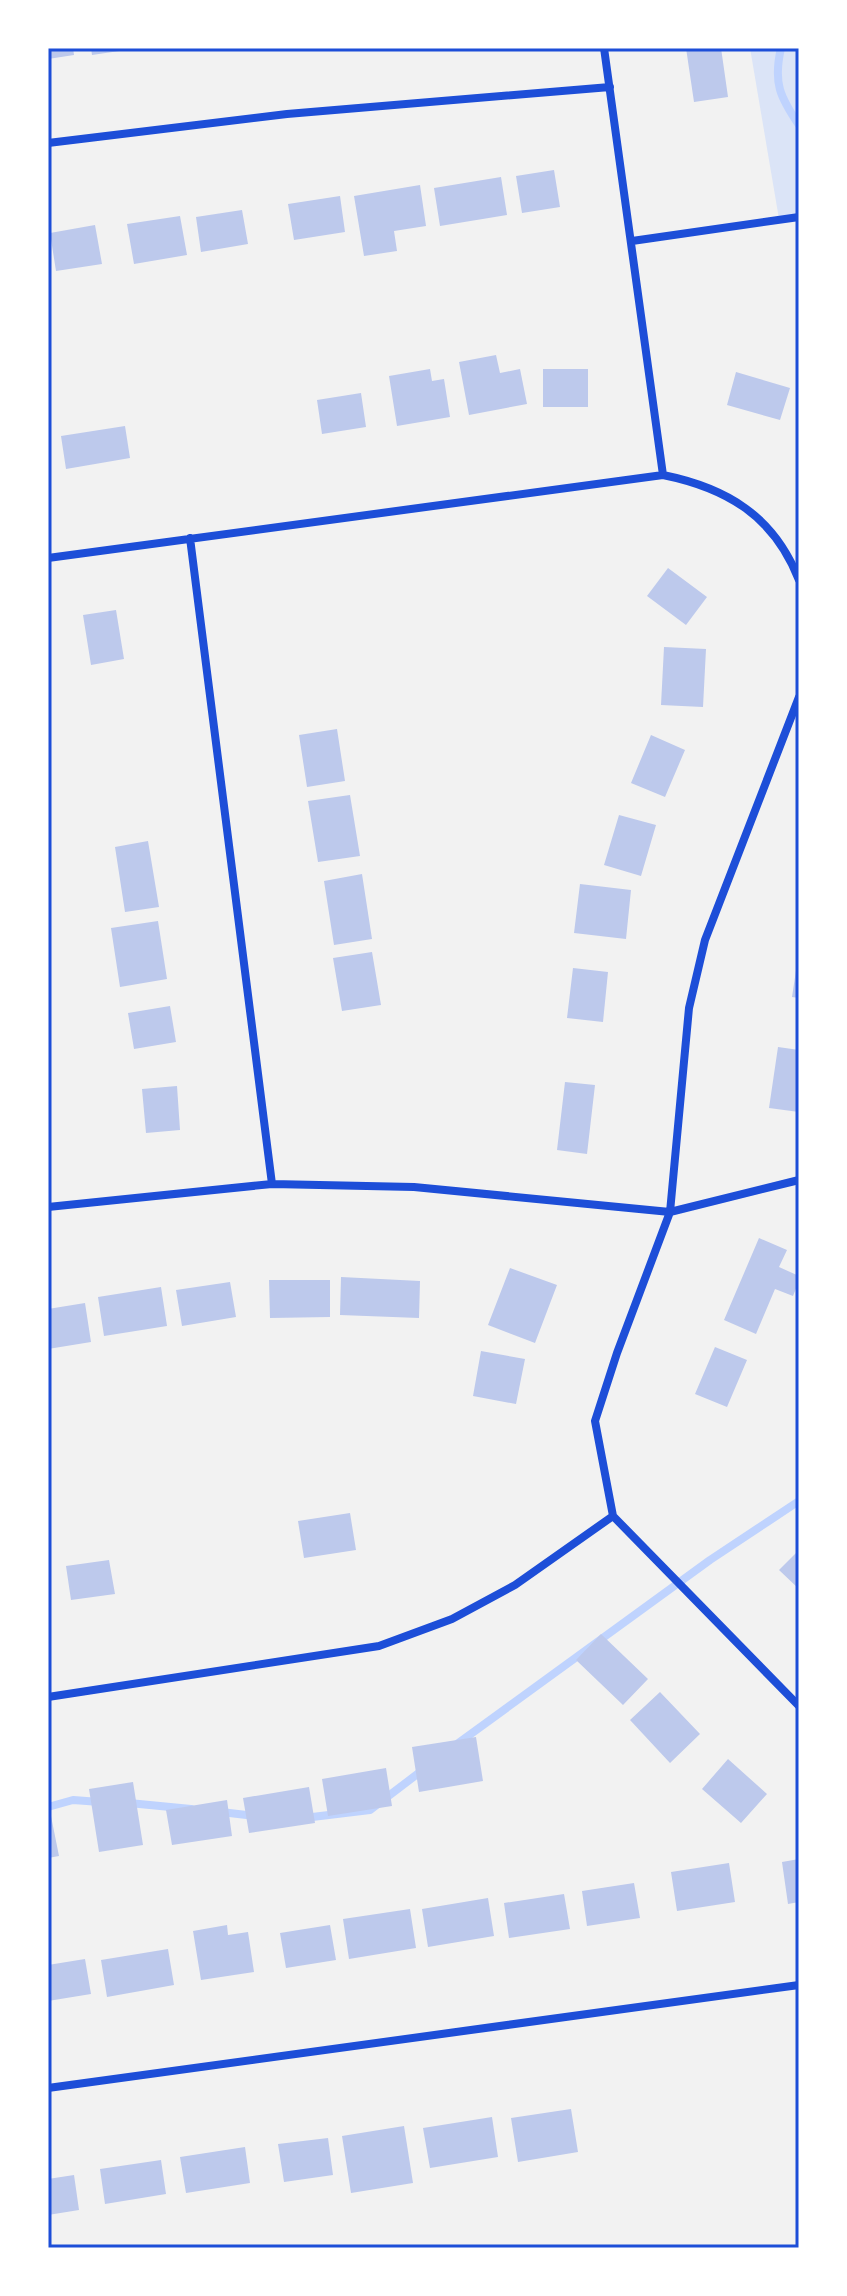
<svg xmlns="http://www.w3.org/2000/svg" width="847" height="2296" font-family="Figtree,sans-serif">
  <rect width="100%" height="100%" fill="#f2f2f2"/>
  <path fill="#dbe4f7" d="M 750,48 L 799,48 L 799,215 L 779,219 Z"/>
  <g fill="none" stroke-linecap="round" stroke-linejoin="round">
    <path stroke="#bfd3fe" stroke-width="8" d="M 781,48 C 773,83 780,97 799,125
      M 457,1744 L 710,1560 L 799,1501
      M 129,1803 L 191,1809
      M 48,1807 L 73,1800 L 100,1802
      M 221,1812 L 255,1816
      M 304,1818 L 370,1810 L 424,1769"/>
  </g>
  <path fill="#bdc9ec" d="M 48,48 L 73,48 L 74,55 L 48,59 Z
    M 91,48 L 126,48 L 126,50 L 92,55 Z
    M 686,48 L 721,48 L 728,97 L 694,102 Z
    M 554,170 L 560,207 L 522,213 L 516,176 Z
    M 501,177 L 507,215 L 440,226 L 434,188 Z
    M 420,185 L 426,226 L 394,231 L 397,251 L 364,256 L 354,196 Z
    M 340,196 L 345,232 L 294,240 L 288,204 Z
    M 242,210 L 248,244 L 201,252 L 196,217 Z
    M 180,216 L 187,255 L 134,264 L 127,224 Z
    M 95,225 L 102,264 L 56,271 L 50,233 Z
    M 496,355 L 500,373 L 520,369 L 527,404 L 469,415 L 459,362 Z
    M 430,369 L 432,381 L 444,379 L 450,417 L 397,426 L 389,376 Z
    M 543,369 L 588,369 L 588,407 L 543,407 Z
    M 736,372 L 790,388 L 780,420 L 727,405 Z
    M 361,393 L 366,427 L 322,434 L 317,400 Z
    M 125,426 L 130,458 L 66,469 L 61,436 Z
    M 668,568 L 707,597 L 686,625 L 647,596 Z
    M 116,610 L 124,659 L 91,665 L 83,615 Z
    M 664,647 L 706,649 L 703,707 L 661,705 Z
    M 337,729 L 345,781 L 307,787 L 299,735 Z
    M 651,735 L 685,750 L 665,797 L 631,783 Z
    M 350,795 L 360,856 L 318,862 L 308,801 Z
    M 619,815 L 656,825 L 641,876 L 604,865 Z
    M 148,841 L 159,907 L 125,912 L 115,847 Z
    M 362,874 L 372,939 L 334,945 L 324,881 Z
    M 580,884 L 631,890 L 626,939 L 574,933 Z
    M 158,921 L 167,979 L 120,987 L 111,928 Z
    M 372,952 L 381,1005 L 342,1011 L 333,958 Z
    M 797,964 L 799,964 L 799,998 L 792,997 Z
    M 573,968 L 608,972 L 603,1022 L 567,1018 Z
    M 170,1006 L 176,1042 L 134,1049 L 128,1013 Z
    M 778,1047 L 799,1050 L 799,1112 L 769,1108 Z
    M 565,1082 L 595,1085 L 587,1154 L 557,1150 Z
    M 177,1086 L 180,1130 L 146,1133 L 142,1089 Z
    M 759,1238 L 787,1250 L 779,1267 L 799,1276 L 799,1281 L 793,1296 L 775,1289 L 756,1334 L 724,1320 Z
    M 510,1268 L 557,1285 L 535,1343 L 488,1325 Z
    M 341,1277 L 420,1281 L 419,1318 L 340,1315 Z
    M 269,1280 L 330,1280 L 330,1317 L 270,1318 Z
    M 230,1282 L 236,1317 L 182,1326 L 176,1290 Z
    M 161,1287 L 167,1326 L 104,1336 L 98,1297 Z
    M 85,1303 L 91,1342 L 48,1349 L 48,1309 Z
    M 715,1347 L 747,1360 L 727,1407 L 695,1394 Z
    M 481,1351 L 525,1359 L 516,1404 L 473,1396 Z
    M 350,1513 L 356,1550 L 304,1558 L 298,1521 Z
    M 799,1550 L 799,1589 L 779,1570 Z
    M 109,1560 L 115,1594 L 71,1600 L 66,1566 Z
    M 601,1634 L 648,1679 L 623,1705 L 576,1660 Z
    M 660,1692 L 700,1734 L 670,1763 L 630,1720 Z
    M 476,1737 L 483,1781 L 419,1792 L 412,1747 Z
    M 728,1759 L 767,1794 L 741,1823 L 702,1789 Z
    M 386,1768 L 392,1806 L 328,1816 L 322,1779 Z
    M 133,1782 L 143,1845 L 99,1852 L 89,1789 Z
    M 309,1787 L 315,1823 L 249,1833 L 243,1798 Z
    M 227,1800 L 232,1836 L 172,1845 L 166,1810 Z
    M 48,1801 L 59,1856 L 48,1858 Z
    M 799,1859 L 799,1902 L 788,1904 L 782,1862 Z
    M 729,1863 L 735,1902 L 677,1911 L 671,1872 Z
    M 634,1883 L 640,1918 L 587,1926 L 582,1891 Z
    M 564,1894 L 570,1929 L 509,1938 L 504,1903 Z
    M 488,1898 L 494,1936 L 428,1947 L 422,1909 Z
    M 410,1909 L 416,1948 L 349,1959 L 343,1919 Z
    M 227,1925 L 228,1935 L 248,1932 L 254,1972 L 201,1980 L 193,1931 Z
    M 330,1925 L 336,1960 L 286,1968 L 280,1933 Z
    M 168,1949 L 174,1985 L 107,1997 L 101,1960 Z
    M 85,1959 L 91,1994 L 48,2001 L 48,1965 Z
    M 571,2109 L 578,2152 L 518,2162 L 511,2118 Z
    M 492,2117 L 498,2157 L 430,2168 L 423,2128 Z
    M 404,2126 L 413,2183 L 351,2193 L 342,2136 Z
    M 328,2138 L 333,2175 L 284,2182 L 278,2144 Z
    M 245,2147 L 250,2183 L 186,2193 L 180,2157 Z
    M 161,2160 L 166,2194 L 105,2204 L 100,2169 Z
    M 74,2175 L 79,2210 L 48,2215 L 48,2179 Z"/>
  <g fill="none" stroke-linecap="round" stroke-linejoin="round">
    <path stroke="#1d4ed8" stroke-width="8" d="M 604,48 L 663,475
      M 48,143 L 287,114 L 610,87
      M 632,241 L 799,217
      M 190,538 L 272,1184
      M 48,558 L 663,475 C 727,488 774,516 799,580
      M 799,697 L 705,940 L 689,1008 L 670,1212 L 617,1353 L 595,1421 L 613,1516 L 799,1706
      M 48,1207 L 272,1184 L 414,1187 L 670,1212 L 799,1180
      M 48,1697 L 379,1646 L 452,1619 L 515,1585 L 613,1516
      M 48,2088 L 799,1985"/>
  </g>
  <rect width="847" height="2296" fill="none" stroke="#ffffff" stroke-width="100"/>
  <rect x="50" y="50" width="747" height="2196" fill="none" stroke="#1d4ed8" stroke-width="3"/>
</svg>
